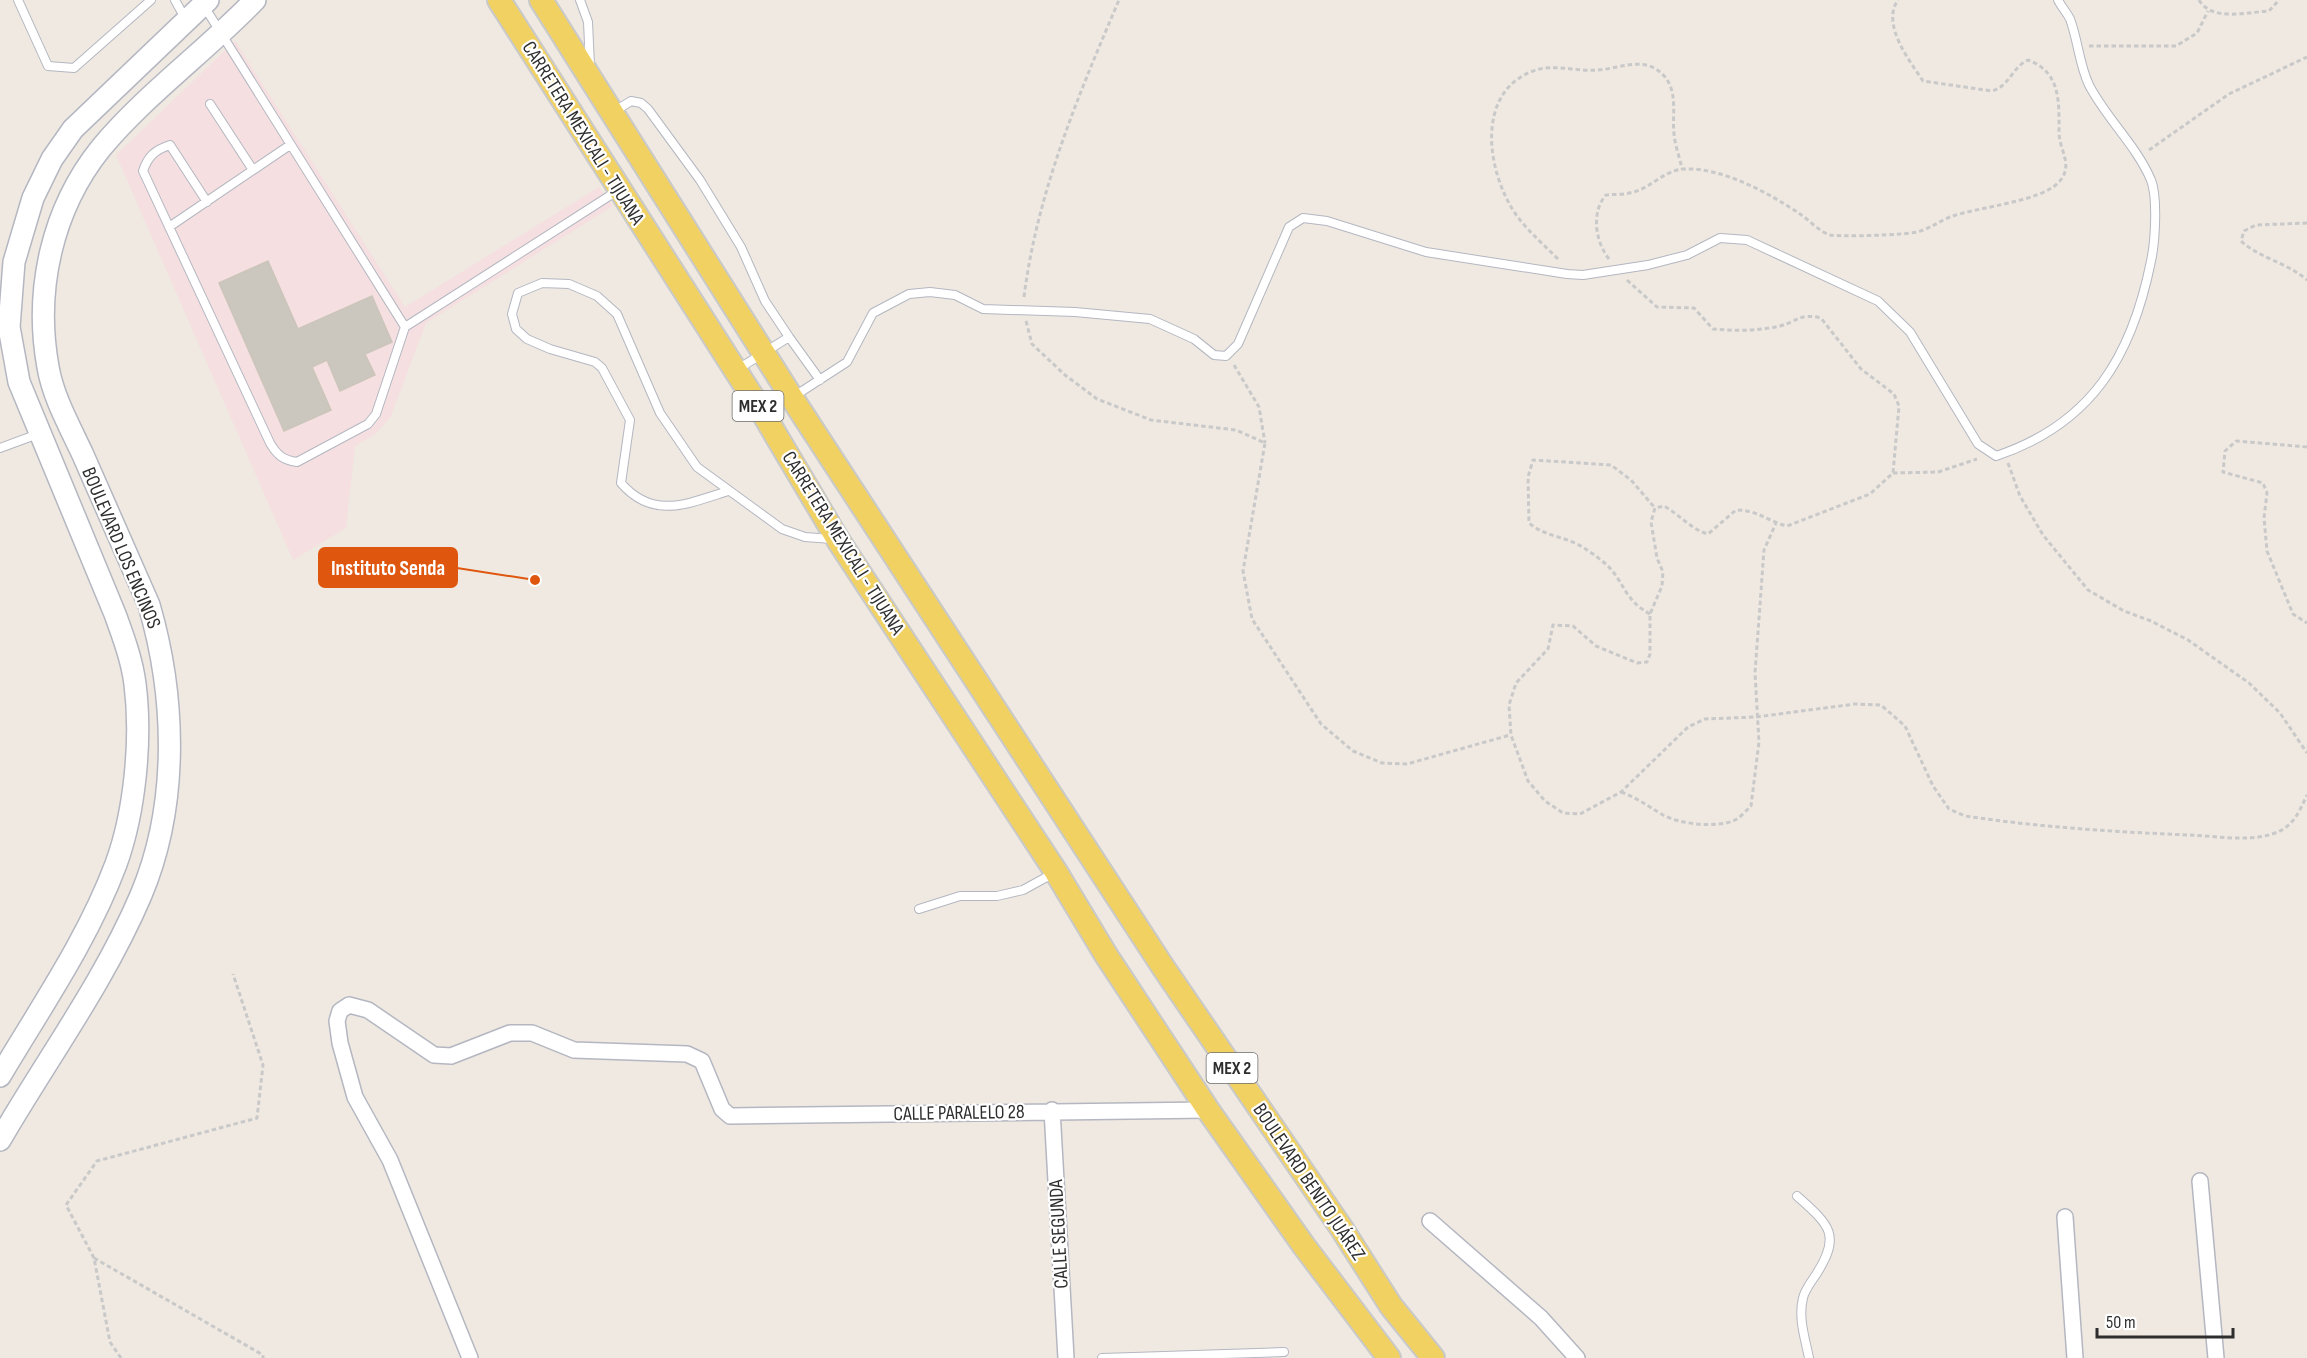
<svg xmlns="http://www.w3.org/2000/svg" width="2307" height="1358" font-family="'Sofia Sans Condensed',sans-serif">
  <rect width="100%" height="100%" fill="#efe9e1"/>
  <path fill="#f5dfe0" d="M 235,41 L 405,307 L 599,187 L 613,206 L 426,323 L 391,416 L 377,433 L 355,446 L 346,528 L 293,560 L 116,155 Z"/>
  <path fill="#cbc7bf" stroke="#cbc5ba" stroke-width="1.5" d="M 268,261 L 298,329 L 372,296 L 392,342 L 365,354 L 375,375 L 340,391 L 327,360 L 312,367 L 331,410 L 284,431 L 219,283 Z"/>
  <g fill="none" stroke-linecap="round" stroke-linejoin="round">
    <defs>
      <path id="service" d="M 18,0 L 48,66 L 74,68 L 151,0
        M 175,0 L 186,20
        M 580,0 L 588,22 L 590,66
        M 204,6 L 405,327 L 617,191
        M 210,104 L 253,170
        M 615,111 L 631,101 L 641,103 L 648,109 L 700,180 L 741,247 L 765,301 L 789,337
        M 207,202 L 170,145 C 155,150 148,156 143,171 L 270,443 C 277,455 283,460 297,462 L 368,424 L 376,414 L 405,327
        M 169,227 L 290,145
        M 738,369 L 789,337 L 820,380
        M 793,397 L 847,362 L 873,313 L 909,294 L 930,292 L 955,295 L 983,309 L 1075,312 L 1150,319 L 1194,339 L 1214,355 L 1226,356 L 1238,344 L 1289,227 L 1303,218 L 1327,221 L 1426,252 L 1567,274 L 1583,275 L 1648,265 L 1687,255 L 1720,238 L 1747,240 L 1878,301 L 1910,332 L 1978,444 L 1996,456 C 2092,424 2132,356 2151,261 C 2155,243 2158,198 2151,180 C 2136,145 2106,118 2089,85 C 2079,64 2078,40 2070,19 C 2067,13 2061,6 2058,0
        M 0,448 L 38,434
        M 728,491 C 687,504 653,520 621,483 L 630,420 L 602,368 L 595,362 L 550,349 L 527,339 L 516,329 L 512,314 L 518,293 L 542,283 L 569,284 L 597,296 L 617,314 L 660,413 L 697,467 L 782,529 L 805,537 L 832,539
        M 919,909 L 960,896 L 997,896 L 1023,890 L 1054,873
        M 1797,1196 C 1828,1224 1842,1234 1817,1273 C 1812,1281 1805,1289 1803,1298 C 1798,1318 1805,1338 1809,1358
        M 1102,1358 L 1284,1352"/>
      <path id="minor" d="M 1052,1110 L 1066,1358
        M 2200,1181 L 2216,1358
        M 2065,1217 L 2075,1358
        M 1430,1221 L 1541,1318 L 1577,1358
        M 470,1358 L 390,1160 L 355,1097 L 340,1043 L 337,1021 L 340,1011 L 349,1005 L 368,1010 L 434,1055 L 451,1056 L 510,1033 L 532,1033 L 574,1050 L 687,1054 L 702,1061 L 722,1109 L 730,1116 L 1208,1110"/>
      <path id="secondary" d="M 0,1076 C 41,1007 88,939 116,864 C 135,812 142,739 135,684 C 132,660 123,636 115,614 L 19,382 L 9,327 L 14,262 L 33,198 L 52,159 L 73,129 L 208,0
        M 0,1140 C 47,1059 104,982 141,895 C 179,805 176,698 149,605 C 127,555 105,505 83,455 C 70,427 53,397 48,367 C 34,290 52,209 101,148 C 145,95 207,50 255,0"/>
      <path id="primary" d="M 499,0 L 764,415 L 838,540 L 1056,872 L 1106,955 L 1208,1110 L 1304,1246 L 1389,1358
        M 541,0 L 792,398 L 1163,967 L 1342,1229 L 1391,1306 L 1433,1358"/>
    </defs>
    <use href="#service" stroke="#b4b7c1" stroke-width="10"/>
    <use href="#minor" stroke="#b4b7c1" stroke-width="18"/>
    <use href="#secondary" stroke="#b4b7c1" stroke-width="24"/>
    <use href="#primary" stroke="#c9c9c9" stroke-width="26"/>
    <path stroke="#c9c9c9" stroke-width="3" stroke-dasharray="4.5 3" stroke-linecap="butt" d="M 2199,0 C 2212,22 2247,12 2269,11 L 2279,0
      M 2089,46 L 2176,46 L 2197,33 L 2208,11
      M 2149,150 L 2229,94 L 2307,57
      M 2307,223 L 2256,225 L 2244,231 L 2241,241 C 2259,258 2286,262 2307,280
      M 1558,259 C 1544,245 1529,232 1517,216 C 1487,174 1474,93 1533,71 C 1553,63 1576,72 1597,70 C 1620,69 1646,54 1665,77 C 1678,93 1672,115 1674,134 C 1675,146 1680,158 1682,169
      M 1609,259 C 1595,241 1591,212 1606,195 C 1615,194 1625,195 1633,192 C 1651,188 1663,171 1683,169 C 1722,167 1769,193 1800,214 C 1809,220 1820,232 1830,235 C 1841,237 1904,235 1917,232 C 1929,229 1938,222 1950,217 C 1977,207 2039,202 2058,183 C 2075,166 2059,151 2059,132 C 2059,102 2061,72 2028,60 C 2012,67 2010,86 1992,91 L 1923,81 C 1909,60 1881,24 1898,0
      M 1627,280 L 1657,307 L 1694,308 L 1713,329 C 1735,331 1759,331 1780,326 C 1798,321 1800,313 1821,318 L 1861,369 L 1894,394 L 1899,406 L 1893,473 L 1870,494 L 1787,526 C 1767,521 1758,510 1736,510 L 1708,534 C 1692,530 1680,515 1664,506 L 1655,508 L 1651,522 L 1657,558 L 1663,572 L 1662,586 L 1650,614 L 1650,654 L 1647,662 L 1637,663 L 1596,646 L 1573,626 L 1553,625 L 1548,649 L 1516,683 L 1509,705 L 1511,735 L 1528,781 L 1545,801 L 1563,813 L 1580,814 L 1621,792 L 1688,727 L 1705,719 L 1756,717 L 1855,704 L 1881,705 L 1905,726 L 1933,786 L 1949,809 L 1965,816 C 2039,827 2114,832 2190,835 C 2216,836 2247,842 2272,834 C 2293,828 2299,812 2307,795
      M 1024,297 C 1037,193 1078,96 1119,0
      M 1026,321 L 1032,344 L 1065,375 L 1097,399 L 1151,420 L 1236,430 L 1265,443 L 1243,571 L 1252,619 L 1321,724 L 1353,751 L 1382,763 L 1407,764 L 1510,735
      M 1234,365 L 1259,407 L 1265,443
      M 2307,447 L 2236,441 L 2225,451 L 2223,472 L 2263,483 L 2267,493 L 2264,518 L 2267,551 L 2293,614 L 2307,623
      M 2008,463 L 2020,496 L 2043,535 L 2088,590 L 2124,611 L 2151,621 L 2188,640 L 2249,683 L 2280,713 L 2307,753
      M 1893,473 L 1938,472 L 1977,459
      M 1650,614 C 1624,600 1625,583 1607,565 C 1600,559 1592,553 1584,548 C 1566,536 1545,537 1529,523 L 1528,477 L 1533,460 L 1611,465 L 1631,480 L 1655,508
      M 1621,792 C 1637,798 1648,806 1663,815 C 1680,824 1714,828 1733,821 C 1739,819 1746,811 1751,806 L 1759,742 L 1755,673 L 1764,550 L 1776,523
      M 94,1258 L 263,1355 L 263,1358
      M 121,1358 L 110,1342 L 94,1258 L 66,1205 L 97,1161 L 257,1118 L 263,1065 L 233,974"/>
    <use href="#service" stroke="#fff" stroke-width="8"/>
    <use href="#minor" stroke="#fff" stroke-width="15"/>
    <use href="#secondary" stroke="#fff" stroke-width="21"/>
    <use href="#primary" stroke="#f2d163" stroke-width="22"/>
  </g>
  <g text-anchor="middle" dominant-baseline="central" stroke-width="4.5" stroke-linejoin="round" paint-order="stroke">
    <g fill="#fff" stroke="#6d6d6d" stroke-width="1.5">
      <rect x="732.5" y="391" width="51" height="30" rx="4.5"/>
      <rect x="1206.5" y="1053" width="51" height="30" rx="4.5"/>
    </g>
    <g font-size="18" font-weight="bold" fill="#2e2e2e">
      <text x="758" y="406">MEX 2</text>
      <text x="1232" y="1068">MEX 2</text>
    </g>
    <g font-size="20" fill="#2e2e2e" stroke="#fff">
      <text transform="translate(583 133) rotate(58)">CARRETERA MEXICALI - TIJUANA</text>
      <text transform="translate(843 543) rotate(58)">CARRETERA MEXICALI - TIJUANA</text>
      <text transform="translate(121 548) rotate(67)">BOULEVARD LOS ENCINOS</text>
      <text transform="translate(959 1113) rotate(-1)">CALLE PARALELO 28</text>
      <text transform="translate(1309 1182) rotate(56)">BOULEVARD BENITO JUÁREZ</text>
      <text transform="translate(1059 1234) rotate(-93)">CALLE SEGUNDA</text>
    </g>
  </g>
  <path fill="none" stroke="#df570e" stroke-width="2" d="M535 580L457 568"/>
  <circle fill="#df570e" stroke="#fff" stroke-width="2" cx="535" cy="580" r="6"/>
  <rect fill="#df570e" stroke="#df570e" stroke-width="2" x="319" y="548" width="138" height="39" rx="6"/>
  <g font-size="21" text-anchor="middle" font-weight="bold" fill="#fff">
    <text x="388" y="575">Instituto Senda</text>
  </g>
  <path d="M2097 1328v9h136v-9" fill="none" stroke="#2e2e2e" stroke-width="3"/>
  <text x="2106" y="1328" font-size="18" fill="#2e2e2e" stroke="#ffffff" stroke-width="4.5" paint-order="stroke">50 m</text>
</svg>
